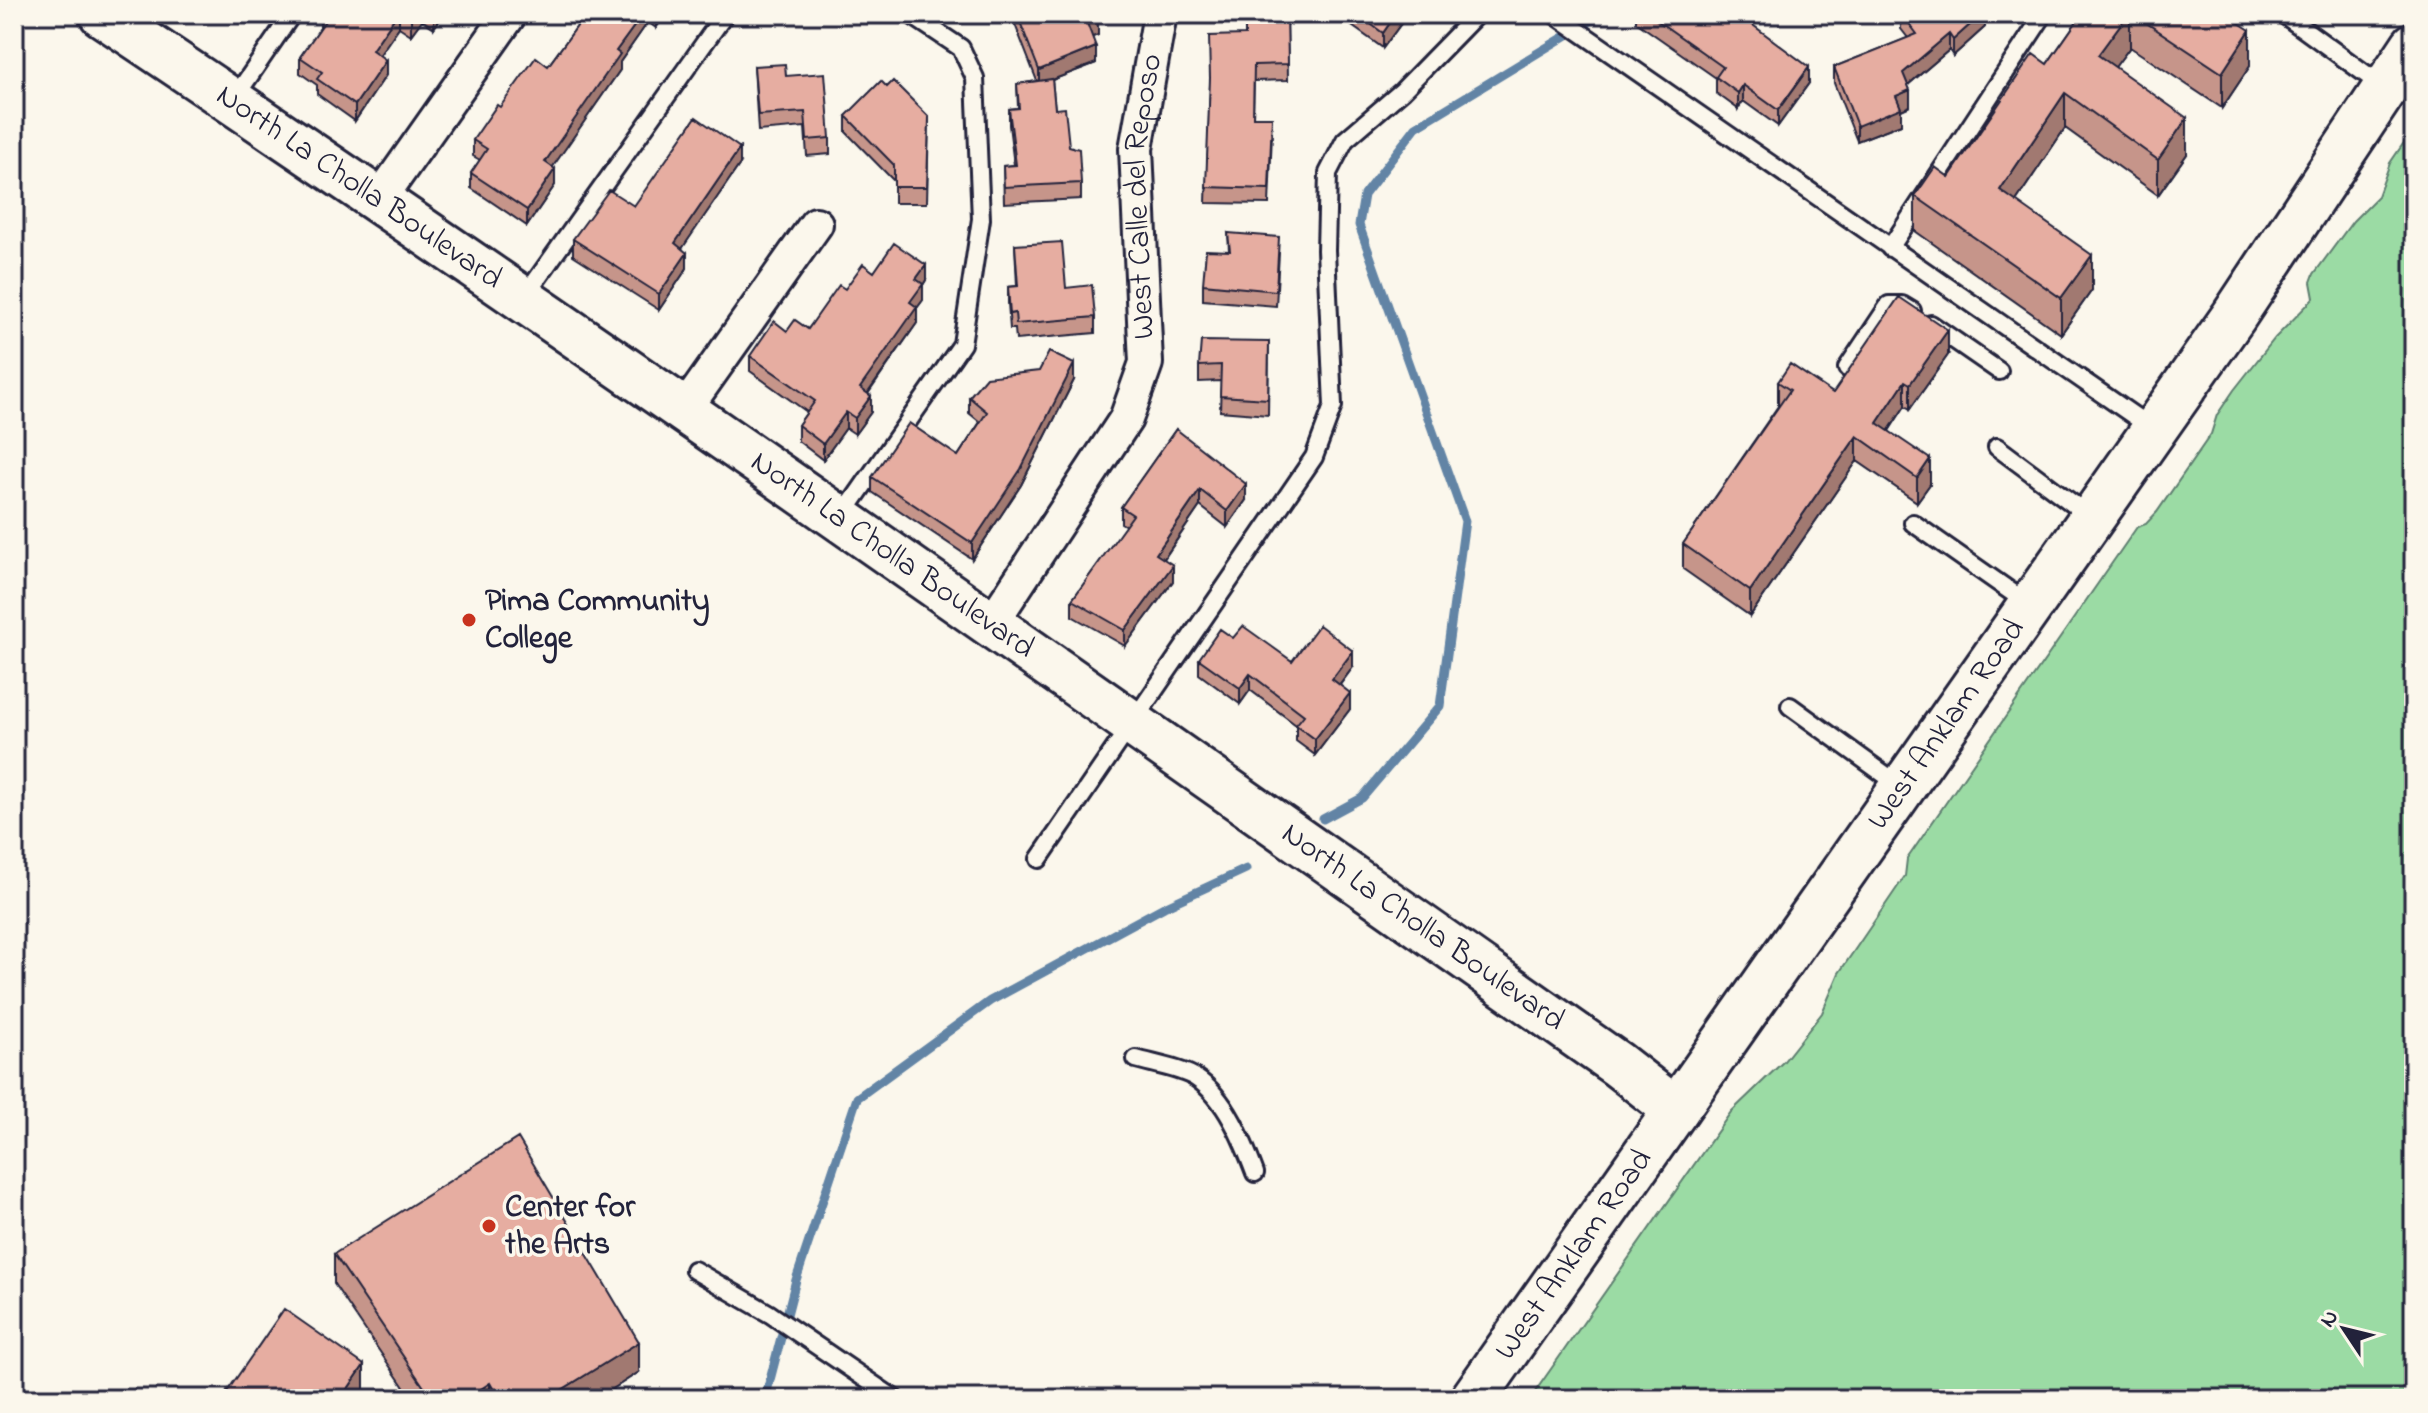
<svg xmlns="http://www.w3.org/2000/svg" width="2428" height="1413" font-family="'Indie Flower',sans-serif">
  <rect width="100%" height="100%" fill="#fbf7ec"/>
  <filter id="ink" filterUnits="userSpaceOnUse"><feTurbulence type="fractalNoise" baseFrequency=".0125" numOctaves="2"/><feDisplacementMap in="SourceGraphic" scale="16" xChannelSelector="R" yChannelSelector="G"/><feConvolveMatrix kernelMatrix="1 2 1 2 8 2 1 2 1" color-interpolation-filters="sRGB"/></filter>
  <g filter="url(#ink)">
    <path fill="#9bdba4" stroke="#5e7e70" stroke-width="2" d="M 2414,128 L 2414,1399 L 1530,1399 L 1731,1112 L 1784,1061 L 1822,1013 L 1839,973 L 1905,876 L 1907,859 L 2137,527 L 2146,524 L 2157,512 L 2211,434 L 2217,415 L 2234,390 L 2275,338 L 2314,298 L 2311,282 L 2314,274 L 2353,221 L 2378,196 L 2390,163 Z"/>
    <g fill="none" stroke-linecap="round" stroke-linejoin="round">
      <path stroke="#6284a5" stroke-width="9" d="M 1323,819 L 1362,798 L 1440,706 L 1465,521 L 1359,225 L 1364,195 L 1416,127 L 1602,14
        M 765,1399 L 796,1280 L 857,1098 L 990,1001 L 1164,907 L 1246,869"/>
      <defs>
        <path id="lane" d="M 1554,14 L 2153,429
          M 2283,14 L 2385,88
          M 233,100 L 292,14
          M 1890,248 L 2044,14
          M 525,296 L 725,14
          M 1931,324 L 1999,371
          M 1847,368 L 1889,305 L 1902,305 L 1912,311
          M 1997,447 L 2092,518
          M 840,519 L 962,344 L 981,219 L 975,78 L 961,48 L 910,14
          M 1913,523 L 2030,605
          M 1790,706 L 1902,787
          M 1039,859 L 1314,457 L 1333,406 L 1326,250 L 1328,173 L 1345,140 L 1402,91 L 1477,14
          M 1136,1059 C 1153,1064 1183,1069 1196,1078 C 1226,1098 1243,1141 1255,1173
          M 694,1270 L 770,1314 L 895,1399"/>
        <g id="street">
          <path d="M 379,200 L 510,14"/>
          <path d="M 683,412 L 816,224"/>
          <path id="s1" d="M 991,624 L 1126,419 L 1146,363 L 1136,149 L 1160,14"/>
        </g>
        <g id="secondary">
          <path id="s2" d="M 102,14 C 613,355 1114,711 1617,1064 L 1676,1110"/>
          <path id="s3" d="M 1473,1399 L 2234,316 L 2414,45"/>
        </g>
      </defs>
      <use href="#lane" stroke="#22223b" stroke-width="22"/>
      <use href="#street" stroke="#22223b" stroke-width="38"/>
      <use href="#secondary" stroke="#22223b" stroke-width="50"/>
      <use href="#lane" stroke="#fbf7ec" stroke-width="16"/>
      <use href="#street" stroke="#fbf7ec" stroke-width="32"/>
      <use href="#secondary" stroke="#fbf7ec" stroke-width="44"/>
    </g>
    <path fill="#c6958a" stroke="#22223b" stroke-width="2" d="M 320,14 L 444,14 L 434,28 L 422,20 L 411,35 L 399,27 L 379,55 L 386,75 L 355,121 L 317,94 L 317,85 L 300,73 L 300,57 L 320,28 Z
      M 586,14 L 666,14 L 656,28 L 648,22 L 620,62 L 620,70 L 552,167 L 555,185 L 527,226 L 471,188 L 471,173 L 480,160 L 473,156 L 473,140 L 500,107 L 548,66 Z
      M 1011,14 L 1096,14 L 1098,35 L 1092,37 L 1096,63 L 1052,80 L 1055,109 L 1081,183 L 1081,199 L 1004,203 L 1003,166 L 1014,165 L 1009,125 L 1009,109 L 1018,108 L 1017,84 L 1037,81 Z
      M 1287,14 L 1288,80 L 1254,81 L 1253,117 L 1272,133 L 1269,204 L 1206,203 L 1210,85 L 1245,35 Z
      M 1335,14 L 1408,14 L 1383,48 Z
      M 1636,14 L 1738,14 L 1809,83 L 1778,126 L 1743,101 L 1738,109 L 1716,93 L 1716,78 L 1636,22 Z
      M 1901,14 L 1985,14 L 1985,27 L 1953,56 L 1949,50 L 1908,85 L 1910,106 L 1901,110 L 1901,124 L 1857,141 L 1834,83 L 1834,67 L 1908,38 L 1901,29 Z
      M 2082,14 L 2225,14 L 2250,66 L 2222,108 L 2130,47 L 2115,67 L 2187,154 L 2158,195 L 2065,128 L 2016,201 L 2092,290 L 2061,334 L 1915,231 L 1915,196 L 1949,177 L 2047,64 Z
      M 754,66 L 786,76 L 830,138 L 830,154 L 807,156 L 805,127 L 758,131 Z
      M 887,87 L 929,117 L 927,203 L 894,203 L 894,181 L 846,132 L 846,116 Z
      M 740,164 L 682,248 L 687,268 L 659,310 L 573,255 L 573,239 L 634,206 Z
      M 1228,233 L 1279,253 L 1276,306 L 1203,300 L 1203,284 L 1229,251 Z
      M 1015,245 L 1066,288 L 1095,317 L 1095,333 L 1016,340 L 1015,329 L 1010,329 L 1008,303 L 1008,287 L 1017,286 Z
      M 874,272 L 926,280 L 923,285 L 923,300 L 917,308 L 917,323 L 868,394 L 871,412 L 855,434 L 846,428 L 823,460 L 798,441 L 798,425 L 807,412 L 750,371 L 750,356 L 787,331 L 808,329 L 845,289 Z
      M 1269,342 L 1268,415 L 1220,411 L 1221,381 L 1199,382 L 1199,366 Z
      M 1948,355 L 1910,409 L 1905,406 L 1889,431 L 1930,484 L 1917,502 L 1857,461 L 1750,616 L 1683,569 L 1683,544 L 1778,406 L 1778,382 L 1833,393 Z
      M 1074,380 L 1021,485 L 972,559 L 872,492 L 872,477 L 958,456 L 980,422 L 969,413 L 969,397 Z
      M 1176,429 L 1246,500 L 1227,527 L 1200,506 L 1164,559 L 1173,581 L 1125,646 L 1072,616 L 1072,600 L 1126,526 L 1121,523 L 1121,507 Z
      M 1233,638 L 1292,661 L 1353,667 L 1340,685 L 1350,709 L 1315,755 L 1296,741 L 1296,725 L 1250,690 L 1240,704 L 1199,674 L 1199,659 Z
      M 334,1254 L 639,1372 L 597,1399 L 412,1399 L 334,1284 Z"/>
    <path fill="#a17971" stroke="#22223b" stroke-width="2" d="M 397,14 L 399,14 L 399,27 L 372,66 L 372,50 Z
      M 414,14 L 422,14 L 422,20 L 411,35 L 411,19 Z
      M 434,14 L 444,14 L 434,28 Z
      M 643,14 L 648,14 L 648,22 L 620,62 L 620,70 L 545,178 L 545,162 L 616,51 Z
      M 656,14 L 666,14 L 656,28 Z
      M 1396,14 L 1408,14 L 1383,48 L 1383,33 Z
      M 1982,14 L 1985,14 L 1985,27 L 1953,56 L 1953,40 Z
      M 2128,14 L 2130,14 L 2130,47 L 2098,90 L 2098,55 Z
      M 1098,19 L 1098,35 L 1087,39 L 1087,23 Z
      M 2250,30 L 2250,66 L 2222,108 L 2222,73 Z
      M 1949,34 L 1949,50 L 1903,89 L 1903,73 Z
      M 1096,47 L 1096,63 L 1039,85 L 1039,70 Z
      M 386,60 L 386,75 L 355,121 L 355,105 Z
      M 1809,67 L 1809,83 L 1778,126 L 1778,110 Z
      M 1743,85 L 1743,101 L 1738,109 L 1738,93 Z
      M 1910,90 L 1910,106 L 1901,110 L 1901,124 L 1857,141 L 1857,126 L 1896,96 Z
      M 2065,93 L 2065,128 L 2000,225 L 2000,190 Z
      M 2187,118 L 2187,154 L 2158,195 L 2158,160 Z
      M 740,148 L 740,164 L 675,259 L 675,243 Z
      M 555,169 L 555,185 L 527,226 L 527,210 Z
      M 687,253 L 687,268 L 659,310 L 659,294 Z
      M 2092,255 L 2092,290 L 2061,334 L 2061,298 Z
      M 926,265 L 926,280 L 923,285 L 923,300 L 917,308 L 917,323 L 860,404 L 860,388 L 910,302 L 916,279 Z
      M 1948,330 L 1948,355 L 1910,409 L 1910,384 Z
      M 1074,364 L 1074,380 L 1021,485 L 972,559 L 972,543 Z
      M 1905,381 L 1905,406 L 1877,448 L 1877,423 Z
      M 871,396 L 871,412 L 855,434 L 855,418 Z
      M 846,412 L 846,428 L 823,460 L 823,444 Z
      M 1857,436 L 1857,461 L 1750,616 L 1750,591 Z
      M 1930,459 L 1930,484 L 1917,502 L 1917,478 Z
      M 1246,484 L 1246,500 L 1227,527 L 1227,511 Z
      M 1200,490 L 1200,506 L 1156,570 L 1156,554 Z
      M 1173,565 L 1173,581 L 1125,646 L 1125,630 Z
      M 1353,651 L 1353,667 L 1332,695 L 1332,679 Z
      M 1250,674 L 1250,690 L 1240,704 L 1240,688 Z
      M 1350,693 L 1350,709 L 1315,755 L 1315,739 Z
      M 639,1342 L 639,1372 L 597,1399 L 547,1399 Z
      M 364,1365 L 364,1395 L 362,1399 L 341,1399 Z
      M 490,1383 L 490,1399 L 466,1399 Z
      M 536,1390 L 536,1399 L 519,1399 Z"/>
    <path fill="#e6ada1" stroke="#22223b" stroke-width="2" d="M 322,14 L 397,14 L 372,50 L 386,60 L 355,105 L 317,79 L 322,72 L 300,57 L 327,18 Z
      M 404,14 L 414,14 L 411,19 Z
      M 586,14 L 643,14 L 616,51 L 620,54 L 545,162 L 555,169 L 527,210 L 471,173 L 487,149 L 473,140 L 497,105 L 500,107 L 536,57 L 548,66 Z
      M 1017,14 L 1096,14 L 1098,19 L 1087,23 L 1096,47 L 1039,70 Z
      M 1245,14 L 1287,14 L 1288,64 L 1254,65 L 1253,117 L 1272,117 L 1269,189 L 1206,187 L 1210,78 L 1209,36 L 1245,35 Z
      M 1357,14 L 1396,14 L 1383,33 Z
      M 1648,14 L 1738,14 L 1809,67 L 1778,110 L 1743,85 L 1738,93 L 1716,77 L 1723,67 Z
      M 1902,14 L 1982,14 L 1953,40 L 1949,34 L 1903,73 L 1910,90 L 1896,96 L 1901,108 L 1857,126 L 1834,67 L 1917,34 Z
      M 2082,14 L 2128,14 L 2098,55 L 2187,118 L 2158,160 L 2065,93 L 2000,190 L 2092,255 L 2061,298 L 1915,196 L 1935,167 L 1949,177 L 2033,54 L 2047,64 Z
      M 2133,14 L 2225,14 L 2250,30 L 2222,73 Z
      M 785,64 L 786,76 L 825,73 L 830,138 L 807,140 L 805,112 L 758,115 L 754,66 Z
      M 1052,79 L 1055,109 L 1065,108 L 1069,146 L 1079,149 L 1081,183 L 1004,187 L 1003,166 L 1016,165 L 1009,109 L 1019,108 L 1017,84 Z
      M 881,81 L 887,87 L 893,81 L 929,117 L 927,187 L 894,187 L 894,165 L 846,116 Z
      M 696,117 L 740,148 L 675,243 L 687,253 L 659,294 L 573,239 L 609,190 L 634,206 Z
      M 1228,233 L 1279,237 L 1276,291 L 1203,284 L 1206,250 L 1230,251 Z
      M 1062,242 L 1066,288 L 1092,285 L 1095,317 L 1016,324 L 1015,313 L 1010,314 L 1008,287 L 1018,286 L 1015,245 Z
      M 894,243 L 926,265 L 916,279 L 923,284 L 910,302 L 917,307 L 860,388 L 871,396 L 855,418 L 846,412 L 823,444 L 798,425 L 815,401 L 750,356 L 774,321 L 787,331 L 795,320 L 808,329 L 839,285 L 845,289 L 863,264 L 874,272 Z
      M 1899,297 L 1948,330 L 1910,384 L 1905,381 L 1877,423 L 1930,459 L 1917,478 L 1857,436 L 1750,591 L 1683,544 L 1790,390 L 1778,382 L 1790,364 L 1833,393 Z
      M 1201,341 L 1269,342 L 1268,399 L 1220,396 L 1221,365 L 1199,366 Z
      M 1049,352 L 1074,364 L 1021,469 L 972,543 L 872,477 L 909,423 L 958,456 L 987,412 L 969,397 L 986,377 L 1039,371 Z
      M 1176,429 L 1246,484 L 1227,511 L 1200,490 L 1156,554 L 1173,565 L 1125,630 L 1072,600 L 1133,515 L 1121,507 Z
      M 1319,625 L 1353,651 L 1332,679 L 1350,693 L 1315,739 L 1296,725 L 1304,715 L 1250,674 L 1240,688 L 1199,659 L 1220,629 L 1233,638 L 1243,626 L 1292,661 Z
      M 518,1138 L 639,1342 L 547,1399 L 541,1399 L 536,1390 L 519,1399 L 499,1399 L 490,1383 L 466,1399 L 432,1399 L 334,1254 Z
      M 284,1309 L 364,1365 L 341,1399 L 222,1399 Z"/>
  </g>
  <g fill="#c8321e" stroke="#fbf7ec" stroke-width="3">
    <circle cx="469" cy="620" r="8"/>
    <circle cx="489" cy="1226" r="8"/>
  </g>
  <g text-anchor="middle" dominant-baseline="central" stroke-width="7" stroke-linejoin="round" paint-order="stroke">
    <g font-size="32" fill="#22223b" stroke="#fbf7ec">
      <text stroke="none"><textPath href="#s2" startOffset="310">North La Cholla Boulevard</textPath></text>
      <text stroke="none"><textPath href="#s1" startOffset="472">West Calle del Reposo</textPath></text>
      <text stroke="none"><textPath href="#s2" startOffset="958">North La Cholla Boulevard</textPath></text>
      <text stroke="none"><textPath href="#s3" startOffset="824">West Anklam Road</textPath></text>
      <text stroke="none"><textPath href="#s2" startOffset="1606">North La Cholla Boulevard</textPath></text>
      <text stroke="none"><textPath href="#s3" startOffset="176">West Anklam Road</textPath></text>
    </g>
    <g font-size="32" font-weight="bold" fill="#22223b" stroke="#fbf7ec" text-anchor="start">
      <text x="485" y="602">Pima Community<tspan x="485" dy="37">College</tspan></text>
      <text x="505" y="1208">Center for<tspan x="505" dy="37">the Arts</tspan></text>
    </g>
  </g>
  <rect width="2428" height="1413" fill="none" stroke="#fbf7ec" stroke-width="48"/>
  <rect x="24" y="24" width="2380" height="1365" fill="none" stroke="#22223b" stroke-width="3" filter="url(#ink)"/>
  <g transform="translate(2344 1329) rotate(305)" stroke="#fbf7ec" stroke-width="6" paint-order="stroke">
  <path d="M0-6L14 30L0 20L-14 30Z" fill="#22223b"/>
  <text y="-12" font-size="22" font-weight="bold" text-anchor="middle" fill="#22223b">N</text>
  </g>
</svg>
